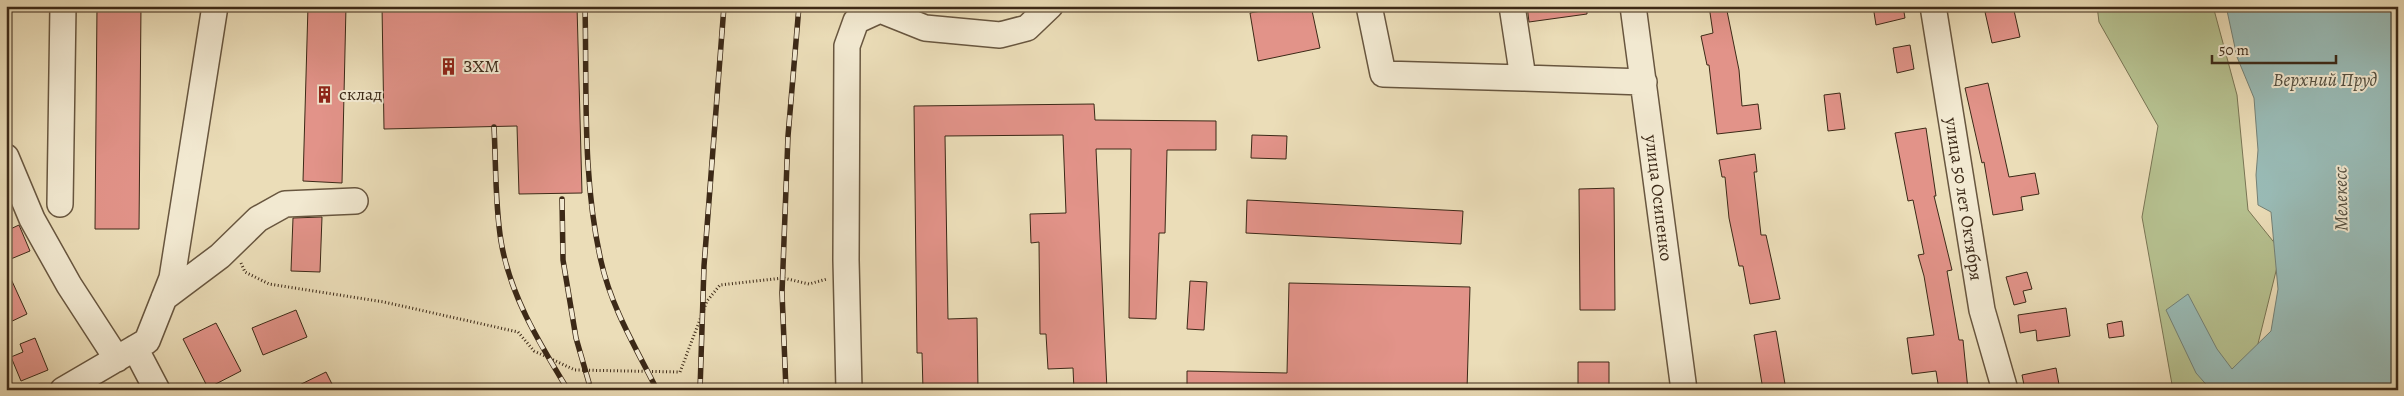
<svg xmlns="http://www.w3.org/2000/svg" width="2404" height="396" font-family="Alegreya,serif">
  <rect width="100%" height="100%" fill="#ebddb8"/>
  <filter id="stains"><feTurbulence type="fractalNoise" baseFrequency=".004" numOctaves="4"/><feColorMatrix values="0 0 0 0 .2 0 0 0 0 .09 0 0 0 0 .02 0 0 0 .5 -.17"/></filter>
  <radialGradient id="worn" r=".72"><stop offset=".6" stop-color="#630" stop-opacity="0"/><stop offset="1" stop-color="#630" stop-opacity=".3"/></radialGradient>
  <path fill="#b6c190" stroke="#797554" d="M 2097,6 L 2213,6 L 2237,95 L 2248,210 L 2281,251 L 2251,372 L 2220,390 L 2173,390 L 2142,217 L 2158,126 L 2099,22 Z"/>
  <path fill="#99bbb6" stroke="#748176" d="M 2226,6 L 2398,6 L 2398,390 L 2211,390 L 2196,373 L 2166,310 L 2188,294 L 2217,349 L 2232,369 L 2271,331 L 2278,289 L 2271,212 L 2258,205 L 2256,175 L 2258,150 L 2254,98 L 2237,57 Z"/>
  <path fill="#e29389" stroke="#3c2917" d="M 97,6 L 141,6 L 139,229 L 95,229 Z
    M 308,6 L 346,6 L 342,183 L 303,181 Z
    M 382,6 L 577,6 L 582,193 L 519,194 L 517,126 L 384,129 Z
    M 1289,6 L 1311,6 L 1320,48 L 1258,61 L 1250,13 Z
    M 1527,6 L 1587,6 L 1587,14 L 1529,22 Z
    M 1709,6 L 1726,6 L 1739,70 L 1742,106 L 1758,104 L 1761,129 L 1717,134 L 1709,65 L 1707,65 L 1701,36 L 1713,33 Z
    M 1873,6 L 1903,6 L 1905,18 L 1876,25 Z
    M 2013,6 L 2020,37 L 1992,43 L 1985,12 Z
    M 1910,45 L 1914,69 L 1897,73 L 1893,48 Z
    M 1988,83 L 2009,177 L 2035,173 L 2039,194 L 2021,197 L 2023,210 L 1993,215 L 1984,162 L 1982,163 L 1965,88 Z
    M 1840,93 L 1845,129 L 1828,131 L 1824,95 Z
    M 1094,104 L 1095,120 L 1216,121 L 1216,150 L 1167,150 L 1165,233 L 1159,233 L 1156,319 L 1129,318 L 1131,149 L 1096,149 L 1107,390 L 1074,390 L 1073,368 L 1048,369 L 1046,334 L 1040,334 L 1039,242 L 1031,243 L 1030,214 L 1066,213 L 1063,135 L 945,136 L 948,319 L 977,318 L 978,390 L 923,390 L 922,353 L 917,353 L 914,106 Z
    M 1926,128 L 1936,196 L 1934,196 L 1952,270 L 1947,271 L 1959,340 L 1963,340 L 1968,390 L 1939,390 L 1936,371 L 1912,374 L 1907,338 L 1934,335 L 1924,276 L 1918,255 L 1924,254 L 1913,200 L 1908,201 L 1895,133 Z
    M 1252,135 L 1287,136 L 1286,159 L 1251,158 Z
    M 1755,154 L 1757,172 L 1754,172 L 1761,235 L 1766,235 L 1780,299 L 1750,304 L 1743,266 L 1739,266 L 1729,218 L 1725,177 L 1722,177 L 1719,160 Z
    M 1614,188 L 1615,310 L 1580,310 L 1579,189 Z
    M 1247,200 L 1463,211 L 1461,244 L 1246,233 Z
    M 322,217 L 320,272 L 291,271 L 293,218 Z
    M 19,225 L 30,251 L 6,261 L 6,231 Z
    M 6,268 L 27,314 L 6,324 Z
    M 2027,272 L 2032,289 L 2023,291 L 2026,302 L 2014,305 L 2006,277 Z
    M 1190,281 L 1207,282 L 1204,330 L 1187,329 Z
    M 1289,283 L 1470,287 L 1467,390 L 1187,390 L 1187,371 L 1287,373 Z
    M 2066,308 L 2070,336 L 2037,341 L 2036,330 L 2020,333 L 2018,315 Z
    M 296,310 L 307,337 L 263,355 L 252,328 Z
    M 2122,321 L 2124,336 L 2109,338 L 2107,324 Z
    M 216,323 L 241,371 L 208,388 L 183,339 Z
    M 1776,331 L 1786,390 L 1763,390 L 1754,335 Z
    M 35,338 L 48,370 L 21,381 L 11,357 L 23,352 L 20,344 Z
    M 1578,362 L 1609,362 L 1609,390 L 1578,390 Z
    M 2056,368 L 2060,390 L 2025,390 L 2022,375 Z
    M 326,372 L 335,390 L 289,390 Z"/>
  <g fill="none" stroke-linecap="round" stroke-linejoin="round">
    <defs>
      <path id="minor" d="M 1369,6 L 1383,74 L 1523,78
        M 1512,6 L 1523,78 L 1644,82
        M 1633,6 L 1684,390
        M 1933,6 L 1982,310 L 2005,390
        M 6,157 L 32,219 L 69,285 L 117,359
        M 60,204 L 63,6
        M 164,298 L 220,256 L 258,219 L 285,204 L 355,201
        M 135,348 L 157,390
        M 63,390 L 147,341 L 172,278 L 215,6
        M 849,390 L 846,260 L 847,46 L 856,21 L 880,10 L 925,28 L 1000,35 L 1027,28 L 1050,6"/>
    </defs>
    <use href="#minor" stroke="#68563f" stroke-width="28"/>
    <path stroke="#3c2917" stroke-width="3" stroke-dasharray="1 2.5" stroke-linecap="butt" d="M 241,263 L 245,272 L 269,284 L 384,302 L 518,332 L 534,351 L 575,370 L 680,372 L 707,301 L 720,285 L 783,278 L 809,284 L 827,279"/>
    <use href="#minor" stroke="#f2e9d1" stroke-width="25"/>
    <defs>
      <path id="rail" d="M 585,6 C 587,90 582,178 601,261 C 611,307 636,348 657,390
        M 494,127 C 496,164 495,205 501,241 C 510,296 540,344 568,390
        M 562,199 L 563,260 L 576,338 L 591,390
        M 700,390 L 704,266 L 724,6
        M 786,390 L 782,293 L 788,136 L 799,6"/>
    </defs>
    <use href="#rail" stroke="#3c2917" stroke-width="5.5"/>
    <use href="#rail" stroke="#f2e9d1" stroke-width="4" stroke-dasharray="11" stroke-linecap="butt"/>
  </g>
  <defs>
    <symbol id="building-bare" viewBox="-9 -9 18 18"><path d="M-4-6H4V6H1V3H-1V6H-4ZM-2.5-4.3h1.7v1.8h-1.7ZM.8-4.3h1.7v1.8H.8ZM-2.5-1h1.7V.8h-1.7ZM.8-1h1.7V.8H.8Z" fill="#8f2418" stroke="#f2e9d1" stroke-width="2.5" paint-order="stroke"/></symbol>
  </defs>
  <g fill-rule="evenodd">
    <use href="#building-bare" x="436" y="54" width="25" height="25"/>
    <use href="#building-bare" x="312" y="82" width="25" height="25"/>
  </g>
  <g text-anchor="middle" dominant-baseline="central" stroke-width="4" stroke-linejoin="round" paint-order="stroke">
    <g font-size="18" fill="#3c2917" stroke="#f2e9d1" text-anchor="start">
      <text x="463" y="66">ЗХМ</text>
      <text x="339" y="94">склад</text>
    </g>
    <g font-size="18" fill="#3c2917" stroke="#f2e9d1">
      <text transform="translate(1659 198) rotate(83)">улица Осипенко</text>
      <text transform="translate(1964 199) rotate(81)">улица 50 лет Октября</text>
    </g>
    <g font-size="19" font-style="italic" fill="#534e3f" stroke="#f2e9d1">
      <text x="2325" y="80">Верхний Пруд</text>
      <text transform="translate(2341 199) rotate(-91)">Мелекесс</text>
    </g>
  </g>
  <rect width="2404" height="396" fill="none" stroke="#ebddb8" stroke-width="25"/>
  <rect x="8" y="8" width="2389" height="381" fill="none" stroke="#3c2917" stroke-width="2.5"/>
  <rect x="12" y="12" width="2379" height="371" fill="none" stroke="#3c2917"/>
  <path d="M2212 55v8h124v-8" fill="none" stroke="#3c2917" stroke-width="2.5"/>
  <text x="2219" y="55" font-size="15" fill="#3c2917" stroke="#f2e9d1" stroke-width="4" paint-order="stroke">50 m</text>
  <rect width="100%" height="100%" filter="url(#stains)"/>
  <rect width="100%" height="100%" fill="url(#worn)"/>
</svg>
